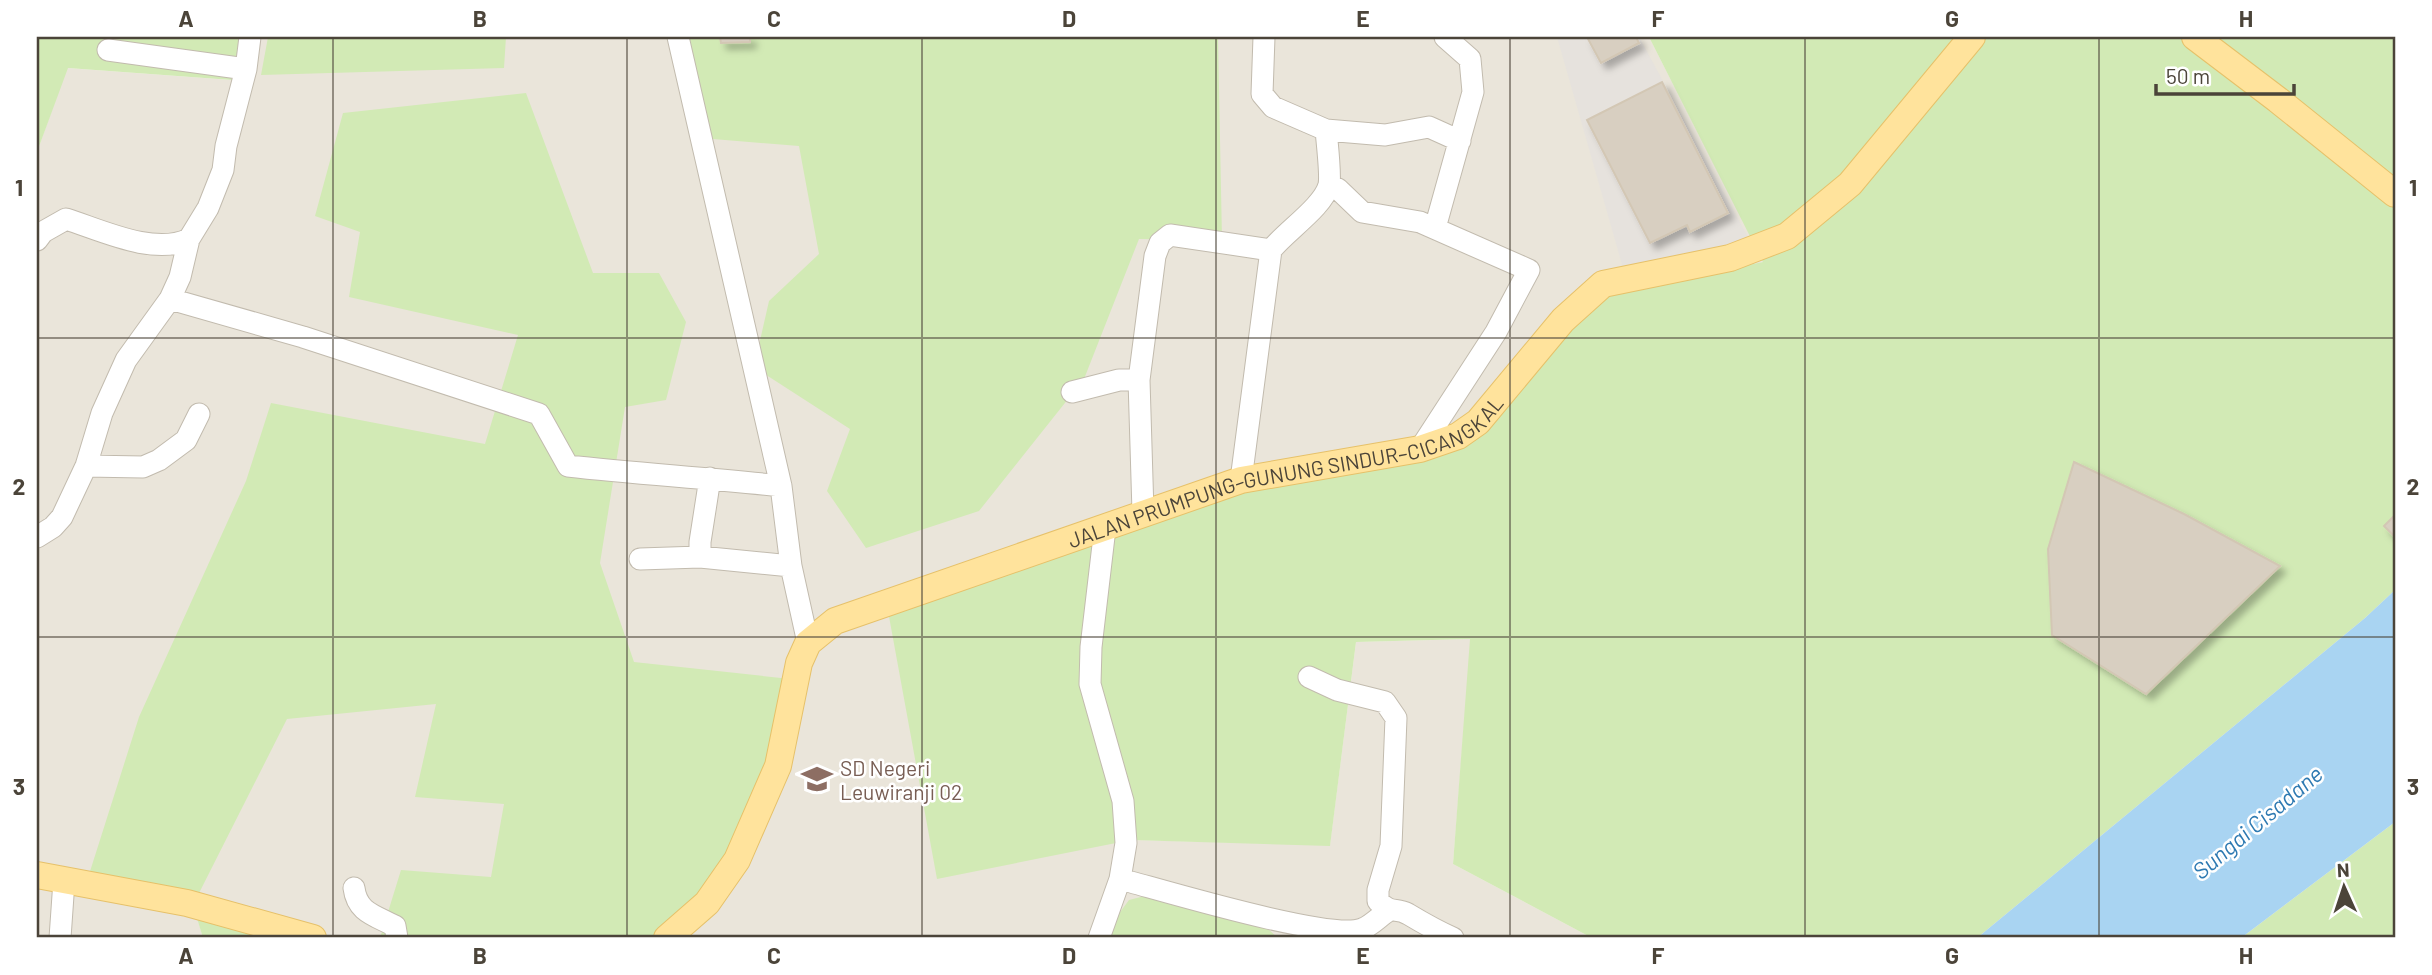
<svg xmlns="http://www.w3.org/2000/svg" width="2432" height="975" font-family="Barlow,sans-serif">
  <defs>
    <filter id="shadow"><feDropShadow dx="6" dy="6" stdDeviation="3.5" flood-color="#0004"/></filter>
  </defs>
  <rect width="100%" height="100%" fill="#f6f3ec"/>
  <path fill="#eae5da" d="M 240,37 L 1649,37 L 1764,262 L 1615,291 L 1131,840 L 1330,845 L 1356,642 L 1471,639 L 1453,864 L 1592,938 L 298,938 L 194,906 L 203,938 L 37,938 L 37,152 L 67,68 L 231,80 Z"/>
  <path fill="#e6e2dd" d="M 1557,37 L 1639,37 L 1749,239 L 1623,268 Z"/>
  <path fill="#d2eab5" d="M 37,37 L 240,37 L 232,80 L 68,68 L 37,152 Z
    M 268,37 L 506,37 L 504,68 L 261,75 Z
    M 691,37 L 1218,37 L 1222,240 L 1139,239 L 1084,379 L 979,511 L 866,548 L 827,491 L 850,429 L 754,367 L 769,301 L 819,254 L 799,146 L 713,139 L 677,46 Z
    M 1649,37 L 2395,37 L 2395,590 L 2365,618 L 1977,938 L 1592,938 L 1453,864 L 1470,639 L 1356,642 L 1330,846 L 1131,840 L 937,879 L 888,611 L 1210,496 L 1454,442 L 1550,324 L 1615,291 L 1763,262 Z
    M 526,93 L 593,273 L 659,273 L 686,322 L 666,400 L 625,407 L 600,563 L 634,662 L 800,680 L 756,845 L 710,919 L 686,938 L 380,938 L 401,870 L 491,877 L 504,804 L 415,797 L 436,704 L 287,719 L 193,905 L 298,938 L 203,938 L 193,905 L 86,884 L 139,717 L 246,481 L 271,403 L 485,444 L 518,335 L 349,297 L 360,232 L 315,216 L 343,113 Z
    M 2395,822 L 2395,938 L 2241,938 Z
    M 1184,886 L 1258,920 L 1278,938 L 1101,938 L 1129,900 Z"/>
  <path fill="#a9d4f2" d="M 2395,590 L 2395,822 L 2241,938 L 1977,938 L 2365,618 Z"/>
  <path fill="#d8cfc1" stroke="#d3c7b4" stroke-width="2" filter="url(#shadow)" d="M 720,37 L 750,37 L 750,42 L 721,43 Z
    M 1587,37 L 1636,37 L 1639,43 L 1601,63 Z
    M 1662,82 L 1728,213 L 1690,232 L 1687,225 L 1650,243 L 1587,120 Z
    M 2074,462 L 2184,514 L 2280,566 L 2146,694 L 2052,635 L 2048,549 Z
    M 2395,515 L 2395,537 L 2384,526 Z"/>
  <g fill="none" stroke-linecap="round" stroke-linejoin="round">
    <defs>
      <path id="minor" d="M 678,37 L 781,486 L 791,566 L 808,643
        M 108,50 L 246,69
        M 1326,130 L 1385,135 L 1429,127 L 1460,141
        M 1329,185 L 1338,189 L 1362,212 L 1420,222 L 1529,270 L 1496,332 L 1420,449
        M 1435,228 L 1473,92 L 1470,59 L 1445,37
        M 37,240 L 43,232 L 66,219 C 101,230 154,256 189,239
        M 170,299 L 303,337 L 539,414 L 568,466 C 639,474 710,478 781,486
        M 1139,380 L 1155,256 L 1160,243 L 1170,235 L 1271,250
        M 1072,392 L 1119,380 L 1139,380 L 1143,512
        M 86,466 L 143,467 L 159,460 L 186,440 L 199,414
        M 1241,480 L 1271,250 C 1286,231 1323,207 1329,185 C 1331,175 1327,142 1326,130 L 1273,107 L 1262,94 L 1264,37
        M 37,537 L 53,527 L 62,517 L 86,466 L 102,413 L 126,360 L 170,299 L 180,277 L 189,239 L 208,208 L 223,170 L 226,146 L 246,69 L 250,37
        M 700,557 L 700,542 L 710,478
        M 640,559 L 700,557 L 791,566
        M 1309,677 L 1337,690 L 1385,702 L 1396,718 L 1391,846 L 1378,890 L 1378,901 C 1392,915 1395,907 1408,914 C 1423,923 1437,931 1453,938
        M 1120,879 C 1162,890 1330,941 1362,929 C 1371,926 1380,916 1388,911
        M 354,888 C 357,912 374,915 395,926 L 397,938
        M 60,938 L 64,881
        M 1099,938 L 1120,879 L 1126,843 L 1123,801 L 1090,684 L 1091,647 L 1105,528"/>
      <g id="major">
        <path d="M 2195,37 L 2278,100 L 2395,194"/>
        <path d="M 37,875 L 187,903 L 313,938"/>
        <path id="s1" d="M 667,938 L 707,903 L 737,860 L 778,766 L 799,663 L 808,643 L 835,621 L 1241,480 L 1420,449 L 1458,436 L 1478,422 L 1563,320 L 1603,284 L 1730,258 L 1787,236 L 1850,184 L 1972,37"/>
      </g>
    </defs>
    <use href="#minor" stroke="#c2bbae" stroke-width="23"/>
    <use href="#major" stroke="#e6c16a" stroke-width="28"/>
    <use href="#minor" stroke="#fff" stroke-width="21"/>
    <use href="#major" stroke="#ffe39c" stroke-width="26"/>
  </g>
  <path fill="none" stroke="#4b4439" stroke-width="2" stroke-opacity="0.55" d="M 333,37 L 333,938M 627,37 L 627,938M 922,37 L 922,938M 1216,37 L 1216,938M 1510,37 L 1510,938M 1805,37 L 1805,938M 2099,37 L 2099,938M 37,338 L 2395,338M 37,637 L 2395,637"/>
  <defs>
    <symbol id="school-bare" viewBox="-9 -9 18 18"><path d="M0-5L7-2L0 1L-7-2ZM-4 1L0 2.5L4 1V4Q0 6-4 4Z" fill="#8d6e63" stroke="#fff" stroke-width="2.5" paint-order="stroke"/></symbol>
  </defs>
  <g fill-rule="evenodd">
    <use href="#school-bare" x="795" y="757" width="44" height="44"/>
  </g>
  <g text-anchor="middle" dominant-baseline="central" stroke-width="5" stroke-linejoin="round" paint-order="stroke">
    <g font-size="21" fill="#4b4439" stroke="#fff">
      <text stroke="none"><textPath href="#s1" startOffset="847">JALAN PRUMPUNG–GUNUNG SINDUR–CICANGKAL</textPath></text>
    </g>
    <g font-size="21" fill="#785e54" stroke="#fff" text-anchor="start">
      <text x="840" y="767">SD Negeri<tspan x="840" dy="24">Leuwiranji 02</tspan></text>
    </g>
    <g font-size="23" font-style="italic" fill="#2e7ab2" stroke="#fff">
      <text transform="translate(2257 822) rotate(-40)">Sungai Cisadane</text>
    </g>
  </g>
  <rect width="2432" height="975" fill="none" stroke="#ffffff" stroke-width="77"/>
  <g transform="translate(2344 887) rotate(357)" stroke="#ffffff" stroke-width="5" paint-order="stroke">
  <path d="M0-5L12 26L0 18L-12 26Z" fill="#4b4439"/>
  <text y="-10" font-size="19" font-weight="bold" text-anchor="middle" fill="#4b4439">N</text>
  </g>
  <path d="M2156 84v10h138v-10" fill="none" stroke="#4b4439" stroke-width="3.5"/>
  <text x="2166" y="84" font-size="21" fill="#4b4439" stroke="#ffffff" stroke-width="5" paint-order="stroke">50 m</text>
  <rect x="38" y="38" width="2356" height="898" fill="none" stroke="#4b4439" stroke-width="2.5"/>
  <g font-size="23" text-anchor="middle" font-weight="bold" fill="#4b4439">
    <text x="186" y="27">A</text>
    <text x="480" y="27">B</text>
    <text x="774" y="27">C</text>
    <text x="1069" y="27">D</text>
    <text x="1363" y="27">E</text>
    <text x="1658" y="27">F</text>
    <text x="1952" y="27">G</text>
    <text x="2246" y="27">H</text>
    <text x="19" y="196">1</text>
    <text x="2413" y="196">1</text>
    <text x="19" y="495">2</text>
    <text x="2413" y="495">2</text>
    <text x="19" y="795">3</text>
    <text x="2413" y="795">3</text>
    <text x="186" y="964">A</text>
    <text x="480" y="964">B</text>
    <text x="774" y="964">C</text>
    <text x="1069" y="964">D</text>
    <text x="1363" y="964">E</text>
    <text x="1658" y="964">F</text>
    <text x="1952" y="964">G</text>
    <text x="2246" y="964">H</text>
  </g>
</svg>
